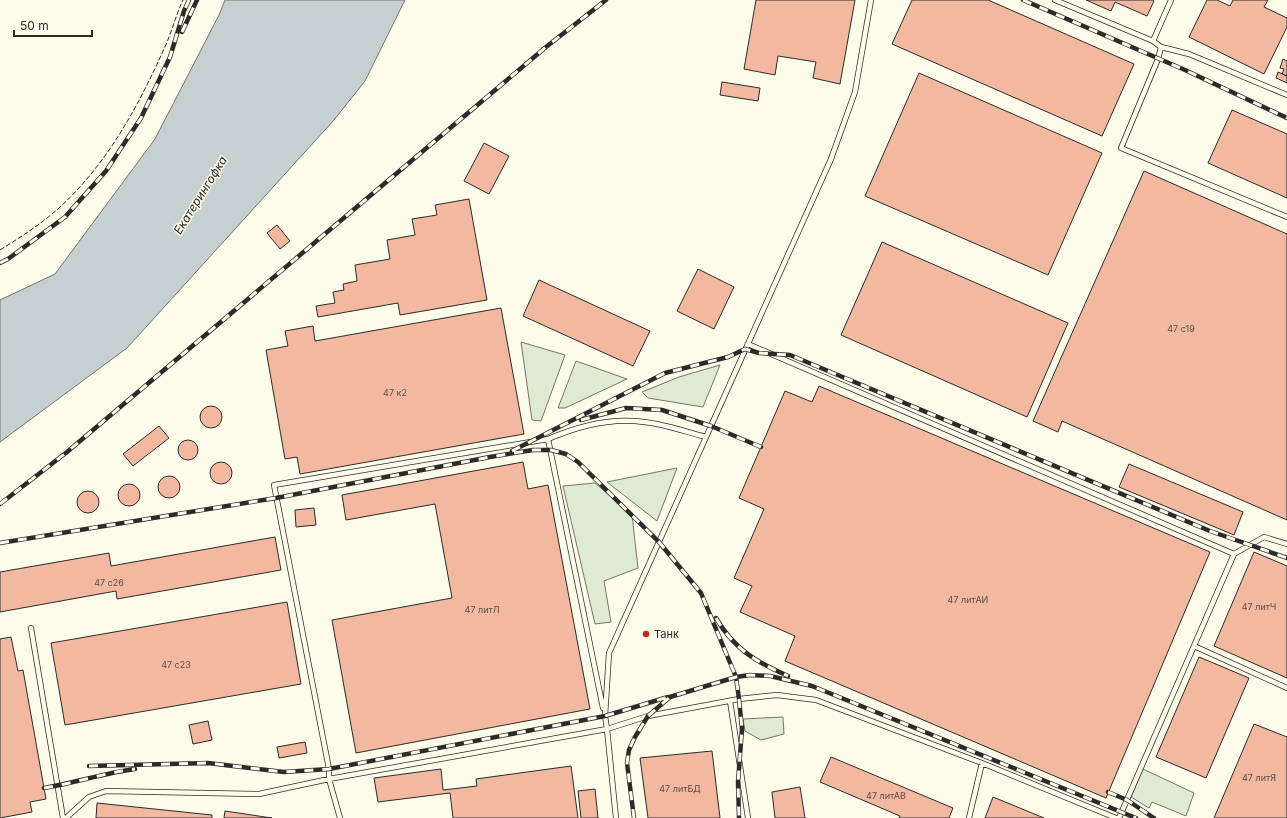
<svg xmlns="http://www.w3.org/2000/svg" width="1287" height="818" font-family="Inter,sans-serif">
  <rect width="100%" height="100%" fill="#fdfbea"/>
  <path fill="#deebd1" stroke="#74746e" d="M 521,342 L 565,355 L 541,421 L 532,420 Z
    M 576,361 L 627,379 L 565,408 L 558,408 Z
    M 720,365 L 703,407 L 648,398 L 642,392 L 679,377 Z
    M 677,468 L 657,521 L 607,482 Z
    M 595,483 L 632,515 L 638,568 L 604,581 L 611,622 L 595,624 L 563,486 Z
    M 783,717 L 784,734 L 761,740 L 745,731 L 743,719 Z
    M 1143,769 L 1194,793 L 1186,816 L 1152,802 L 1149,808 L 1131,797 Z"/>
  <path fill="#c7d0d0" stroke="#74746e" d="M 225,0 L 405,0 L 365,81 L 334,120 L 127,348 L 0,442 L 0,300 L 55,274 L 155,139 L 219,15 Z"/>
  <path fill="#f2b8a0" stroke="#2b2b2b" d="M 756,0 L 855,0 L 840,84 L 813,78 L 816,62 L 778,56 L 775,75 L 744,69 Z
    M 912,0 L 988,0 L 1134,64 L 1102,136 L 892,44 Z
    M 1086,0 L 1153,0 L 1154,1 L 1147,16 L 1115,2 L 1111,11 Z
    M 1207,0 L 1217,0 L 1230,6 L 1233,0 L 1268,0 L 1264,7 L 1287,18 L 1287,27 L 1264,74 L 1189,37 Z
    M 1283,59 L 1287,61 L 1287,76 L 1282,74 L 1284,69 L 1280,68 Z
    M 1278,72 L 1287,76 L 1287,83 L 1276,78 Z
    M 919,73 L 1102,153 L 1048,275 L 865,196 Z
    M 722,82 L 760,88 L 758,101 L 720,95 Z
    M 1232,110 L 1287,134 L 1287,198 L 1208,163 Z
    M 484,143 L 509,156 L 489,194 L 464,181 Z
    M 1144,171 L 1287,234 L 1287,520 L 1062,421 L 1058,432 L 1033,421 Z
    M 469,199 L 487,300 L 400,315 L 398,303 L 318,317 L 316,306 L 335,303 L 333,292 L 344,290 L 343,284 L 357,281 L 355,265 L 390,259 L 387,240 L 415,235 L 412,219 L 437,215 L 435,205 Z
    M 277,225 L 290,241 L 280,249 L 267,233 Z
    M 882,242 L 1068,323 L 1027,417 L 841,335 Z
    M 698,269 L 734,287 L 714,329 L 677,311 Z
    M 539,280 L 650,331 L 633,366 L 523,316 Z
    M 501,308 L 524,434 L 300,474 L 297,457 L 285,459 L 266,350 L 288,346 L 285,331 L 313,326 L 315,341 Z
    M 819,386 L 1210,552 L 1106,798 L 785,661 L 795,636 L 740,612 L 752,586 L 734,578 L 764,509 L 739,498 L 785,391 L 812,402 Z
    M200 417a11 11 0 1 1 22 0a11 11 0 1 1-22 0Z
    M 159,426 L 169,438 L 133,466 L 123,454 Z
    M178 450a10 10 0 1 1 20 0a10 10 0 1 1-20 0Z
    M210 473a11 11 0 1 1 22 0a11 11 0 1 1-22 0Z
    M 523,462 L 528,489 L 548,485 L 590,709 L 356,753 L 332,620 L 452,598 L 435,504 L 346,520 L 342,495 Z
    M 1129,464 L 1243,512 L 1234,535 L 1119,487 Z
    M158 487a11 11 0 1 1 22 0a11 11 0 1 1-22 0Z
    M118 495a11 11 0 1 1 22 0a11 11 0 1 1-22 0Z
    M77 502a11 11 0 1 1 22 0a11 11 0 1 1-22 0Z
    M 314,508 L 316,525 L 296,527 L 295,510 Z
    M 275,537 L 281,570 L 117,599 L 116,591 L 0,612 L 0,572 L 109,553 L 111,566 Z
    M 1254,552 L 1287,566 L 1287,678 L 1214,646 Z
    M 287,602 L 301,684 L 65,725 L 51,643 Z
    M 11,637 L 18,671 L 23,670 L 46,799 L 30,802 L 32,812 L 0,818 L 0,639 Z
    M 1199,657 L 1249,678 L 1206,778 L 1156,757 Z
    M 208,721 L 212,740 L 193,744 L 189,725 Z
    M 1254,724 L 1287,737 L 1287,818 L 1214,818 Z
    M 305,742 L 307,753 L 279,758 L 277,747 Z
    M 712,751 L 720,818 L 648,818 L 640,758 Z
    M 831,757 L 953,808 L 949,818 L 899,818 L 900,816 L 820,782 Z
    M 571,766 L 578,818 L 453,818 L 450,793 L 378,802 L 374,778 L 441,769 L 443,790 L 477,786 L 476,779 Z
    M 800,787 L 805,818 L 775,818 L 772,792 Z
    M 595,789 L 598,818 L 581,818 L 578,791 Z
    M 993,797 L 1044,818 L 985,818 Z
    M 97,803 L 212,815 L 212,818 L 96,818 Z
    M 225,811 L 272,818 L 224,818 Z"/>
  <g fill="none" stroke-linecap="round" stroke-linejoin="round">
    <defs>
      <path id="service" d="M 1055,0 L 1153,41 L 1161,47 L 1158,59 L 1121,148 L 1287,217
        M 1153,41 L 1171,0
        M 1161,47 L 1189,54 L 1287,95
        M 748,344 L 1234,554 L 1119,818
        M 548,439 L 603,708
        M 1234,554 L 1264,537 L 1287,544
        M 31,628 L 63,818
        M 1194,646 L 1287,688
        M 730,701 L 748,818
        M 66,818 L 89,797 L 106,791 L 259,794 L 329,779 L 607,729 L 648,716 L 739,699 L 777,695 L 816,700 L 982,763 L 1116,818
        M 340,818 L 329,779 L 329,769 L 274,485 L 548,439 C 578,426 611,417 644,422 C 665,424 686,432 706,437
        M 616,818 L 607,729 L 605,716 L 609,653 L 831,159 L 855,92 L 871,0
        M 969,818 L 982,763"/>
    </defs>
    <use href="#service" stroke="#2b2b2b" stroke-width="6"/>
    <use href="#service" stroke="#fdfbea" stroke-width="4.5"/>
    <defs>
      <path id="rail" d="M 1023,0 L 1185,70 L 1287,118
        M 182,32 L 197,0
        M 0,263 L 8,259 L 65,217 L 106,171 L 141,118 L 170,57 L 184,11 L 189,0
        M 581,420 L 626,408 L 662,410 L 711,426 L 761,447
        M 512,451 L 665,373 L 728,357 L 745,349 L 759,353 L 790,355 L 1210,531 L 1287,558
        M 0,504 L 67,452 L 546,47 L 606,0
        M 0,543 L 276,498 L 490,457 L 533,450 L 551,450 L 566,454 L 578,462 L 659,542 L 701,593 L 736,677 L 739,699 L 742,729 L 738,782 L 739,818
        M 716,618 C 734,649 756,662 788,676
        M 89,766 L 208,763 L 284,772 L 329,769 L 605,716 L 668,697
        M 44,788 C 75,783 104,773 135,769
        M 1108,792 L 1127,800 L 1154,818
        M 634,818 L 627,763 L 629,750 L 635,737 L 648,716 L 670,697 L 736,677 L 750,675 L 770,676 L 812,686 L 1136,818"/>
    </defs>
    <use href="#rail" stroke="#2b2b2b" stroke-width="4.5"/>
    <use href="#rail" stroke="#fdfbea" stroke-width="3" stroke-dasharray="9" stroke-linecap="butt"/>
    <path stroke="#2b2b2b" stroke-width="1" stroke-dasharray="5 2" stroke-linecap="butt" d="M 0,250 C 21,237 41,224 59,208 C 106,165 137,109 163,51 C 171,35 175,17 183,0"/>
  </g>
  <circle fill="#c62828" stroke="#fdfbea" stroke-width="1.5" cx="646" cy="634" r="4"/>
  <g text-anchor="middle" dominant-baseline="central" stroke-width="3" stroke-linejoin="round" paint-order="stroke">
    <g font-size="9" fill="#5d4e48">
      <text x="1181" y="328">47 с19</text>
      <text x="395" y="392">47 к2</text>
      <text x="109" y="582">47 с26</text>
      <text x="968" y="599">47 литАИ</text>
      <text x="1259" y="606">47 литЧ</text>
      <text x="482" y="609">47 литЛ</text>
      <text x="176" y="664">47 с23</text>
      <text x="1259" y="777">47 литЯ</text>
      <text x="680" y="788">47 литБД</text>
      <text x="886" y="795">47 литАВ</text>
    </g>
    <g font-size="11" fill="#2b2b2b" stroke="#fdfbea" text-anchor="start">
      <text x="654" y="634">Танк</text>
    </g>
    <g font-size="12" font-style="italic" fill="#2b2b2b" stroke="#fdfbea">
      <text transform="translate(200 195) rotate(-58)">Екатерингофка</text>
    </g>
  </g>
  <path d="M14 30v6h78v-6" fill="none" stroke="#2b2b2b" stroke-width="2"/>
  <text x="20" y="30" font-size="12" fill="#2b2b2b" stroke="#fdfbea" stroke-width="3" paint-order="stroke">50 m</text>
</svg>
